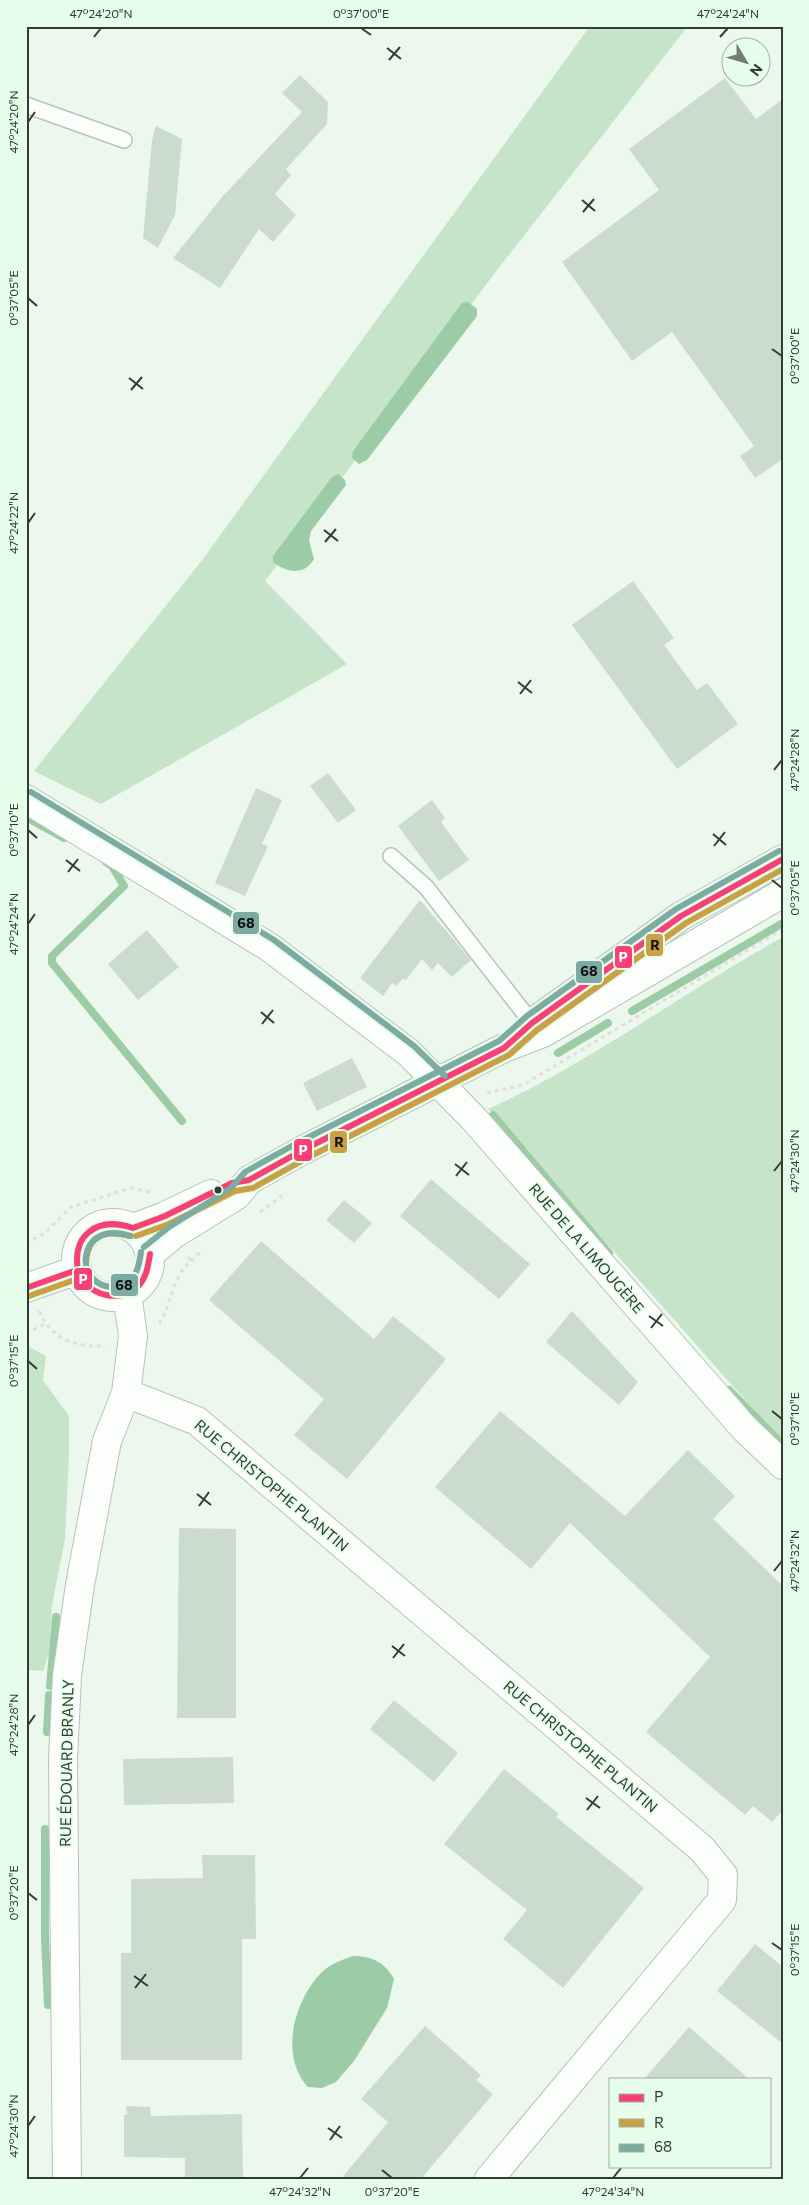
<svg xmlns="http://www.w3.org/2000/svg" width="809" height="2205" font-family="Commissioner,sans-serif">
  <rect width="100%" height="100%" fill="#ecf8ed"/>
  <path fill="#c5e4ca" d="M 590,26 L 688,26 L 497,270 L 265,581 L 347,664 L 101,804 L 34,771 L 203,559 Z
    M 783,937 L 783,1443 L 488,1109 C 592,1062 683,992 783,937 Z
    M 26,1345 L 46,1356 L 43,1380 L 69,1416 L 69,1454 L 65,1539 L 52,1605 L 49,1653 L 43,1671 L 29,1670 L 26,1665 Z"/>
  <path fill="#9ccca6" d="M 468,302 L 477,309 L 477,316 L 367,460 L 359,464 L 352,458 L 353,451 L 462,303 Z
    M 338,474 L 345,480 L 346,485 L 311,531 L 309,541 L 314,559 C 304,576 287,573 273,562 L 273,556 L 332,477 Z
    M 353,1956 C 371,1956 385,1962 394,1979 L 387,2008 L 354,2061 L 336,2082 L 322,2088 L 308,2087 C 279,2056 294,2000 322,1972 C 330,1964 342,1960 353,1956 Z"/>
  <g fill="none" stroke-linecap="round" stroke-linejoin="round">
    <path stroke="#9ccca6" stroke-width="8" d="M 26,817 L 64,838
      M 106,862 L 112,866 L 124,886 L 52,956 L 52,963 L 182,1121
      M 632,1011 L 783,923
      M 558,1053 L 608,1023
      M 493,1115 L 609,1253
      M 729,1390 L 783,1445
      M 50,1686 L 56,1617
      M 47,1732 L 49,1695
      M 45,1829 L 45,1939 L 48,2005"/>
  </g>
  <path fill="#cbdcce" d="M 300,75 L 328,102 L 327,124 L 286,169 L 291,175 L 275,194 L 296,215 L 273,242 L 259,229 L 220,288 L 173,258 L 223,196 L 302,112 L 282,93 Z
    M 725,78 L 756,119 L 783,99 L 783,459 L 755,478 L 740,456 L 754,446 L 672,332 L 632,361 L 562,262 L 659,190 L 629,149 Z
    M 156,126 L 182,139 L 175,215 L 158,248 L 143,238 L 152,140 Z
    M 633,581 L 674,638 L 664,645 L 697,690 L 707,683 L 738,724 L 677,769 L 572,625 Z
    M 328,773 L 356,810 L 338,823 L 310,786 Z
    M 256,788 L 282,800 L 262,844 L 268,846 L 245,896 L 215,883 Z
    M 432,800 L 445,818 L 441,822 L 469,860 L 439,881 L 398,826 Z
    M 420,900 L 471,960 L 452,977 L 438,963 L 432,970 L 422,959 L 406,980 L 403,979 L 396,986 L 392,983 L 383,996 L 360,978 Z
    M 147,930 L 179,967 L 138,1000 L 108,964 Z
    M 352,1058 L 367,1087 L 317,1111 L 303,1083 Z
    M 431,1179 L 530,1264 L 499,1299 L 400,1216 Z
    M 344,1200 L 372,1223 L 354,1243 L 326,1220 Z
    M 261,1241 L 374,1339 L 393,1316 L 446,1359 L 347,1479 L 294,1435 L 324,1399 L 209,1300 Z
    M 572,1311 L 638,1382 L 619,1405 L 546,1342 Z
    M 500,1411 L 625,1516 L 688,1450 L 735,1496 L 713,1519 L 783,1586 L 783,1810 L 772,1822 L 753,1806 L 745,1815 L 646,1732 L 710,1657 L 570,1523 L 531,1569 L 435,1487 Z
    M 179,1528 L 236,1529 L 236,1718 L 177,1718 Z
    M 394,1700 L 458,1753 L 434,1782 L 370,1729 Z
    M 233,1757 L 234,1803 L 124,1805 L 123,1759 Z
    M 504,1769 L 559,1814 L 556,1817 L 644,1888 L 563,1988 L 503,1939 L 527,1910 L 444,1844 Z
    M 202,1855 L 255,1855 L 256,1939 L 242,1939 L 242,2060 L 121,2060 L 121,1953 L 131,1953 L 131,1879 L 203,1878 Z
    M 755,1944 L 783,1967 L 783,2044 L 717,1991 Z
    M 425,2026 L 481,2075 L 476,2080 L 493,2094 L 421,2179 L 341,2179 L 388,2122 L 361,2099 Z
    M 689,2027 L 749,2079 L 644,2079 Z
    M 126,2106 L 150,2107 L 151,2116 L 242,2114 L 243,2179 L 185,2179 L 185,2158 L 124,2157 L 124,2115 L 127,2115 Z"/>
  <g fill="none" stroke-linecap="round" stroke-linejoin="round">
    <defs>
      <path id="lane" d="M 26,105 L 124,140
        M 391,856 L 426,887 L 532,1023"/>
      <path id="street" d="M 26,799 L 269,947 L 409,1053 L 474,1119 L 745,1429 L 783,1465
        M 126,1393 L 197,1421 L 702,1849 L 723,1875 L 722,1900 L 489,2179
        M 67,2179 L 63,1760 L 67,1675 L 80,1585 L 107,1441 L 126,1393 L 133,1336 L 127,1294"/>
      <path id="secondary" d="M 539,1018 L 681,916 L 783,859
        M76 1260a37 37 0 1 1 74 0a37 37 0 1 1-74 0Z
        M 133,1228 L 165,1216 L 211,1194
        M 150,1254 L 174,1234 L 237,1195 L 249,1180 L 303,1150 L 504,1048 L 543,1033 L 783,893
        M 26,1288 L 77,1270"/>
    </defs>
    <use href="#lane" stroke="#b8c3b9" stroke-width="18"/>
    <use href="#street" stroke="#b8c3b9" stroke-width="30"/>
    <use href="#secondary" stroke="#b8c3b9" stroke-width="30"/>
    <path stroke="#dde0dd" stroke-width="3" stroke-dasharray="4 4" stroke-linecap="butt" d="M 487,1093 L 523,1085 L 783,929
      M 260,1212 L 283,1195
      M 26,1243 L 45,1233 L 71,1207 L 131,1188 L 151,1192
      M 191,1261 L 203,1250
      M 39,1311 C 52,1340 75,1347 105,1346
      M 159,1324 C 172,1304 172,1276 191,1261 L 188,1256
      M 26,1333 L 45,1324"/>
    <use href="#lane" stroke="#fcfefc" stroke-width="15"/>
    <use href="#street" stroke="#fcfefc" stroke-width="28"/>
    <use href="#secondary" stroke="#fcfefc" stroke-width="28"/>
    <defs>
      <path id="bus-1" d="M 133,1228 L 165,1216 L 232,1183 L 249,1180 L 303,1150 L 504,1048 L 532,1023 L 681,916 L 783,859
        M 133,1228 C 118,1223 102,1221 89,1232 C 80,1239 77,1249 77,1260 C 76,1298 133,1311 146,1273 C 148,1267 149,1260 150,1254
        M 26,1288 L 77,1270"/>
      <path id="bus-2" d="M 136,1236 L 169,1224 L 235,1191 L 253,1188 L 307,1158 L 509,1055 L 537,1030 L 686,923 L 783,869
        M 86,1270 C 85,1238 100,1228 131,1236
        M 29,1296 L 80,1278"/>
      <path id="bus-3" d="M 31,792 L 274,940 L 414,1046 L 445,1076
        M 130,1236 C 76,1218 71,1290 117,1287 C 135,1285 139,1267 141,1252
        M 144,1247 L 169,1227 L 231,1188 L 245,1172 L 299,1142 L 499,1041 L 527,1016 L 676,909 L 779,851"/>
    </defs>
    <use href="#bus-1" stroke="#e6fee9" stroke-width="10"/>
    <use href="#bus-2" stroke="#e6fee9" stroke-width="10"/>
    <use href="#bus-3" stroke="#e6fee9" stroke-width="10"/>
    <use href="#bus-1" stroke="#f94076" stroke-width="6"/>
    <use href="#bus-2" stroke="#caa046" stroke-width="6"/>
    <use href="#bus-3" stroke="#7daaa2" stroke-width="6"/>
  </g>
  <path fill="none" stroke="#313d33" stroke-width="2" d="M 361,28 L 371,35M 94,37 L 101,28M 720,37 L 728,28M 387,48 L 401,59M 389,60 L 400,47M 28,122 L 35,112M 582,200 L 595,211M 583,212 L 594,199M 28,298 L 37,306M 772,349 L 782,356M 129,378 L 143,389M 131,390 L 142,377M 28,523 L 35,513M 324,530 L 338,541M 325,542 L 336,529M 518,682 L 532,693M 520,694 L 531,680M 774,770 L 782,760M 28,830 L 37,838M 713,834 L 726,845M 714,846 L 725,832M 66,860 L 80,871M 68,872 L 78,859M 772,880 L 782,888M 28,924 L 35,914M 261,1012 L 274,1023M 262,1024 L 273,1010M 455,1164 L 469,1175M 774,1171 L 782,1161M 456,1176 L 467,1162M 649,1316 L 663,1326M 651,1328 L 662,1314M 28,1361 L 37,1369M 772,1411 L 782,1419M 197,1494 L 211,1505M 199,1506 L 209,1492M 774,1571 L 782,1561M 392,1646 L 405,1656M 393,1658 L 404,1644M 28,1725 L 35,1715M 586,1798 L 600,1808M 587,1810 L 598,1796M 28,1893 L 37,1900M 772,1943 L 782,1950M 134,1976 L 148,1986M 135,1988 L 146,1974M 28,2126 L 35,2116M 328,2128 L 342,2138M 330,2140 L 340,2126M 382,2170 L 392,2178M 300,2178 L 308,2168M 613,2178 L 621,2168"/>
  <circle fill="#313d33" stroke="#e6fee9" stroke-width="2" cx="218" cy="1190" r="4.5"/>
  <g text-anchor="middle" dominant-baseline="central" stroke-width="4" stroke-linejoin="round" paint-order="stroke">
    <g font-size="15" fill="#313d33" stroke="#e6fee9">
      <text transform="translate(587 1248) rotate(49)">RUE DE LA LIMOUGÈRE</text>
      <text transform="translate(272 1485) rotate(40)">RUE CHRISTOPHE PLANTIN</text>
      <text transform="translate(581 1746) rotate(40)">RUE CHRISTOPHE PLANTIN</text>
      <text transform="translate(66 1763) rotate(-89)">RUE ÉDOUARD BRANLY</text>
    </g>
  </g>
  <g stroke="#e6fee9" stroke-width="2">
    <rect x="232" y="911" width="28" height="24" rx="5" fill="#7daaa2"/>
    <rect x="645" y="933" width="19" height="24" rx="5" fill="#caa046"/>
    <rect x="614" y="945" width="19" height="24" rx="5" fill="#f94076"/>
    <rect x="575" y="960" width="28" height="24" rx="5" fill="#7daaa2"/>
    <rect x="329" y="1130" width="19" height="24" rx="5" fill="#caa046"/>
    <rect x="293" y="1138" width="20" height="24" rx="5" fill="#f94076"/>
    <rect x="73" y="1267" width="20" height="24" rx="5" fill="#f94076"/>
    <rect x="110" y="1273" width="29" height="24" rx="5" fill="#7daaa2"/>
  </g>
  <g font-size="14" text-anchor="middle" font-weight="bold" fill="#fff">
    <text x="623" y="962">P</text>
    <text x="303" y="1155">P</text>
    <text x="83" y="1284">P</text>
  </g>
  <g font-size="14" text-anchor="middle" font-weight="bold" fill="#111">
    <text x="246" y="928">68</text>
    <text x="655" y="950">R</text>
    <text x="589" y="976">68</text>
    <text x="339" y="1147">R</text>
    <text x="124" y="1290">68</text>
  </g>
  <rect width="809" height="2205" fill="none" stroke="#e6fee9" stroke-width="55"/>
  <rect x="609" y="2078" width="162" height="90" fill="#e6fee9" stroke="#9eb1a0"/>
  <rect x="619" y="2094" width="25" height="8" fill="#f94076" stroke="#9eb1a0"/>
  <text x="654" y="2102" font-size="15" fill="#313d33">P</text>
  <rect x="619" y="2119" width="25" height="8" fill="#caa046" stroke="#9eb1a0"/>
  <text x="654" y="2128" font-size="15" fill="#313d33">R</text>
  <rect x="619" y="2144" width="25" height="8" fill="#7daaa2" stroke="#9eb1a0"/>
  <text x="654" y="2152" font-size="15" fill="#313d33">68</text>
  <g transform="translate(746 62) rotate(128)"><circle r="24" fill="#e6fee9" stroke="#9eb1a0"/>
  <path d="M0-4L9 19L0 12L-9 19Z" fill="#727e74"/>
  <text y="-8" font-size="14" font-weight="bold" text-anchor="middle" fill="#313d33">N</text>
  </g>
  <rect x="28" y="28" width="754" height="2150" fill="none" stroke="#313d33" stroke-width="2"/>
  <g font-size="12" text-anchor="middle" fill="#313d33">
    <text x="101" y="18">47°24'20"N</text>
    <text x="361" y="18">0°37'00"E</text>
    <text x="728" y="18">47°24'24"N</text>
    <text transform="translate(14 122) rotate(-90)" y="4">47°24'20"N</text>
    <text transform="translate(14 298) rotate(-90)" y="4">0°37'05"E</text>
    <text transform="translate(795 356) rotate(-90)" y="4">0°37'00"E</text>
    <text transform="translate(14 523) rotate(-90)" y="4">47°24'22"N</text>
    <text transform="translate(795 760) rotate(-90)" y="4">47°24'28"N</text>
    <text transform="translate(14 830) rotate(-90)" y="4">0°37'10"E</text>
    <text transform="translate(795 888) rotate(-90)" y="4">0°37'05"E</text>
    <text transform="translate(14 924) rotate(-90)" y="4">47°24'24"N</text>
    <text transform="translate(795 1161) rotate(-90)" y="4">47°24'30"N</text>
    <text transform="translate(14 1361) rotate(-90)" y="4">0°37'15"E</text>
    <text transform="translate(795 1419) rotate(-90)" y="4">0°37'10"E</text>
    <text transform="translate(795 1561) rotate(-90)" y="4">47°24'32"N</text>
    <text transform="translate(14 1725) rotate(-90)" y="4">47°24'28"N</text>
    <text transform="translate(14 1893) rotate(-90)" y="4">0°37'20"E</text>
    <text transform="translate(795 1950) rotate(-90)" y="4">0°37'15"E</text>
    <text transform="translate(14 2126) rotate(-90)" y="4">47°24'30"N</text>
    <text x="300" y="2196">47°24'32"N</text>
    <text x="392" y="2196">0°37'20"E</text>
    <text x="613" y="2196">47°24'34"N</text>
  </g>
</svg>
